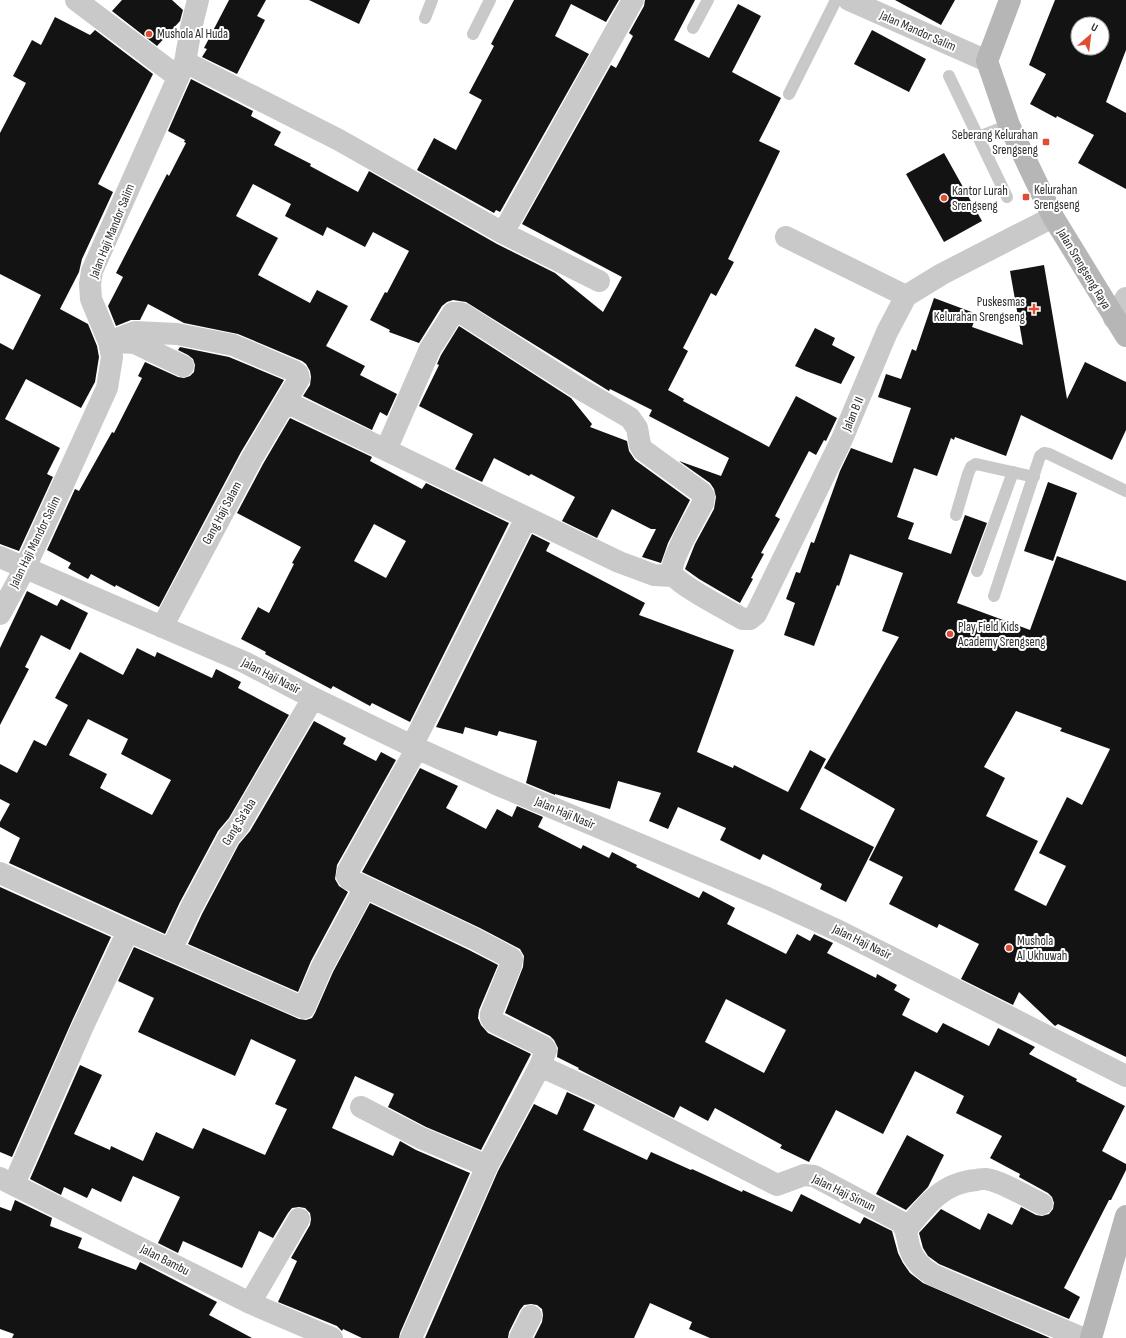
<svg xmlns="http://www.w3.org/2000/svg" width="1126" height="1338" font-family="'Sofia Sans Condensed',sans-serif">
  <rect width="100%" height="100%" fill="#fff"/>
  <path fill="#131313" fill-rule="evenodd" d="M 122,0 L 172,0 L 183,10 L 180,21 L 157,46 L 112,11 Z
    M 229,0 L 266,0 L 257,16 L 265,20 L 237,74 L 202,57 L 207,49 L 204,48 Z
    M 309,0 L 370,0 L 359,24 Z
    M 514,0 L 619,0 L 606,22 L 571,4 L 555,36 L 589,54 L 500,212 L 496,210 L 494,213 L 417,170 L 434,138 L 456,150 L 482,100 L 469,93 L 494,46 L 491,44 Z
    M 645,0 L 695,0 L 674,40 L 709,58 L 738,4 L 761,16 L 732,72 L 781,98 L 759,141 L 780,151 L 728,259 L 734,262 L 716,296 L 711,293 L 683,348 L 688,351 L 668,390 L 684,399 L 683,401 L 769,447 L 796,396 L 837,418 L 826,441 L 824,440 L 816,455 L 809,451 L 775,516 L 780,519 L 761,553 L 764,554 L 751,578 L 753,579 L 740,603 L 699,579 L 685,569 L 695,544 L 714,509 L 716,497 L 714,489 L 710,483 L 679,461 L 721,476 L 729,458 L 649,416 L 652,410 L 610,389 L 609,391 L 466,302 L 453,300 L 447,302 L 442,306 L 419,343 L 389,332 L 390,330 L 370,320 L 385,292 L 387,293 L 409,251 L 373,232 L 365,247 L 327,227 L 323,236 L 285,216 L 291,204 L 253,184 L 236,216 L 278,238 L 258,275 L 310,303 L 317,290 L 348,306 L 326,346 L 365,366 L 360,375 L 397,394 L 387,416 L 380,412 L 372,430 L 303,396 L 310,385 L 311,377 L 310,371 L 306,364 L 302,361 L 238,334 L 184,323 L 148,304 L 140,320 L 131,320 L 116,326 L 108,306 L 123,277 L 116,273 L 167,174 L 169,176 L 186,143 L 184,142 L 185,140 L 168,131 L 191,79 L 253,111 L 251,116 L 281,132 L 274,145 L 311,164 L 310,166 L 358,192 L 369,171 L 497,244 L 555,273 L 603,312 L 622,277 L 522,224 L 611,65 L 616,68 L 633,36 L 629,33 L 644,6 Z
    M 895,0 L 955,0 L 941,25 Z
    M 1055,0 L 1126,0 L 1126,50 L 1106,102 L 1126,113 L 1126,189 L 1078,163 L 1094,135 L 1057,116 L 1056,118 L 1030,104 L 1046,74 L 1029,65 ZM 1078,24 L 1102,24 L 1102,48 L 1078,48 Z
    M 55,17 L 90,35 L 95,30 L 153,74 L 98,184 L 113,192 L 82,259 L 79,272 L 60,309 L 88,324 L 97,346 L 99,357 L 95,382 L 81,408 L 26,379 L 5,419 L 60,448 L 47,474 L 53,477 L 19,551 L 0,544 L 0,343 L 13,350 L 41,295 L 0,274 L 0,133 L 26,83 L 13,76 L 32,40 L 41,45 Z
    M 872,30 L 926,59 L 909,92 L 854,64 Z
    M 944,153 L 982,221 L 944,242 L 906,174 Z
    M 1044,265 L 1067,399 L 1085,362 L 1126,382 L 1126,430 L 1112,460 L 1021,415 L 1006,456 L 955,437 L 954,440 L 951,438 L 937,476 L 914,468 L 897,517 L 914,523 L 908,539 L 951,554 L 965,515 L 987,523 L 957,603 L 1030,630 L 1057,556 L 1126,581 L 1126,1057 L 1058,1024 L 1055,1026 L 1019,992 L 1013,1005 L 961,979 L 979,944 L 939,924 L 937,928 L 889,904 L 903,877 L 869,860 L 895,809 L 824,768 L 899,637 L 882,631 L 903,573 L 850,554 L 839,586 L 837,585 L 814,646 L 784,635 L 795,603 L 786,599 L 796,572 L 800,573 L 811,542 L 814,543 L 840,471 L 851,448 L 892,463 L 911,408 L 878,397 L 886,374 L 901,379 L 912,349 L 916,351 L 934,298 L 977,314 L 972,327 L 1023,345 L 1010,271 ZM 1016,711 L 1062,728 L 1060,731 L 1110,749 L 1082,805 L 1067,797 L 1039,853 L 1066,866 L 1046,906 L 1014,890 L 1038,841 L 986,816 L 1005,778 L 984,767 Z
    M 459,326 L 571,398 L 592,424 L 590,427 L 627,441 L 629,451 L 635,460 L 690,500 L 668,543 L 661,563 L 642,557 L 656,529 L 651,529 L 612,509 L 597,538 L 562,521 L 575,497 L 531,474 L 529,476 L 494,458 L 482,482 L 455,469 L 473,434 L 419,406 L 439,365 L 437,364 L 441,355 Z
    M 815,328 L 835,338 L 832,345 L 855,357 L 841,384 L 806,371 L 795,366 Z
    M 180,347 L 229,357 L 284,380 L 241,452 L 159,607 L 116,585 L 115,587 L 91,574 L 88,579 L 68,568 L 71,563 L 47,550 L 75,489 L 79,491 L 112,432 L 114,433 L 142,378 L 138,376 L 145,362 L 178,377 L 184,378 L 190,376 L 194,372 L 195,365 L 193,359 L 188,355 L 178,350 Z
    M 290,418 L 372,457 L 370,461 L 422,489 L 426,483 L 509,523 L 410,722 L 372,703 L 370,706 L 333,686 L 331,689 L 265,654 L 266,652 L 241,639 L 258,607 L 269,613 L 294,564 L 292,563 L 301,547 L 237,513 L 263,464 ZM 374,524 L 406,541 L 386,578 L 354,561 Z
    M 1048,482 L 1077,493 L 1053,561 L 1024,551 Z
    M 532,534 L 550,543 L 546,551 L 645,603 L 639,615 L 734,650 L 697,752 L 733,768 L 734,765 L 788,792 L 810,750 L 826,759 L 800,809 L 874,847 L 846,902 L 820,889 L 822,884 L 763,854 L 760,860 L 720,840 L 726,828 L 678,807 L 668,829 L 649,821 L 661,793 L 618,781 L 610,809 L 555,794 L 555,795 L 526,783 L 537,741 L 499,731 L 497,736 L 465,727 L 463,734 L 436,727 Z
    M 27,591 L 57,606 L 61,599 L 88,613 L 70,650 L 41,635 L 25,667 L 29,669 L 0,725 L 0,648 Z
    M 137,648 L 155,657 L 157,652 L 212,678 L 216,669 L 241,682 L 238,688 L 289,715 L 229,818 L 218,831 L 180,902 L 165,934 L 9,863 L 20,838 L 0,827 L 0,822 L 10,804 L 0,799 L 0,764 L 17,773 L 34,740 L 46,746 L 68,705 L 55,698 L 80,652 L 123,675 ZM 88,719 L 128,739 L 121,754 L 171,780 L 152,815 L 100,788 L 107,774 L 69,755 Z
    M 314,721 L 346,738 L 343,744 L 376,761 L 381,752 L 396,760 L 337,865 L 335,879 L 339,886 L 348,892 L 311,961 L 298,992 L 188,944 L 202,914 L 239,844 L 250,831 Z
    M 420,768 L 458,786 L 446,808 L 486,829 L 497,809 L 512,817 L 517,806 L 543,817 L 538,827 L 581,849 L 583,845 L 609,858 L 612,852 L 637,865 L 636,867 L 699,898 L 703,891 L 735,908 L 727,924 L 786,954 L 797,934 L 810,941 L 814,934 L 833,943 L 827,953 L 876,978 L 877,974 L 897,985 L 894,990 L 910,999 L 902,1015 L 937,1033 L 943,1023 L 989,1046 L 998,1028 L 1035,1047 L 1029,1054 L 1077,1079 L 1076,1081 L 1125,1106 L 1102,1151 L 1126,1164 L 1126,1170 L 1111,1200 L 1109,1200 L 1064,1288 L 1080,1297 L 1069,1319 L 939,1264 L 928,1256 L 923,1248 L 919,1233 L 941,1209 L 980,1230 L 988,1213 L 1012,1225 L 1021,1207 L 1036,1215 L 1042,1216 L 1049,1214 L 1053,1209 L 1054,1203 L 1052,1197 L 1048,1193 L 1019,1177 L 1020,1174 L 990,1158 L 1002,1136 L 956,1113 L 964,1096 L 915,1071 L 883,1134 L 836,1110 L 809,1162 L 780,1148 L 782,1145 L 715,1108 L 708,1121 L 680,1106 L 674,1118 L 578,1069 L 579,1068 L 557,1057 L 558,1048 L 554,1040 L 550,1036 L 505,1013 L 523,967 L 524,956 L 520,949 L 480,928 L 362,872 ZM 726,999 L 786,1030 L 764,1073 L 705,1042 Z
    M 0,887 L 111,937 L 72,1021 L 12,1157 L 0,1152 Z
    M 370,903 L 469,950 L 498,965 L 479,1010 L 478,1018 L 481,1025 L 488,1033 L 531,1054 L 481,1150 L 426,1127 L 388,1107 L 394,1094 L 355,1076 L 332,1128 L 393,1156 L 400,1141 L 416,1150 L 470,1173 L 400,1333 L 399,1338 L 362,1338 L 343,1329 L 342,1331 L 337,1326 L 278,1302 L 297,1261 L 291,1258 L 310,1225 L 311,1219 L 310,1213 L 305,1208 L 299,1207 L 292,1208 L 288,1213 L 273,1238 L 259,1231 L 242,1268 L 183,1241 L 178,1253 L 158,1243 L 180,1197 L 133,1176 L 121,1202 L 92,1188 L 87,1198 L 64,1187 L 61,1195 L 30,1179 L 80,1065 L 102,1075 L 74,1134 L 110,1150 L 111,1146 L 143,1161 L 156,1132 L 193,1149 L 203,1128 L 265,1155 L 287,1109 L 275,1104 L 296,1060 L 251,1039 L 235,1076 L 138,1032 L 154,998 L 118,981 L 134,947 L 299,1019 L 306,1020 L 312,1018 L 315,1013 L 333,972 Z
    M 567,1092 L 595,1105 L 583,1130 L 647,1160 L 651,1152 L 691,1170 L 692,1169 L 742,1192 L 743,1190 L 792,1212 L 801,1194 L 860,1224 L 864,1217 L 892,1231 L 898,1253 L 903,1263 L 910,1273 L 923,1283 L 1050,1338 L 710,1338 L 689,1329 L 692,1322 L 650,1303 L 634,1338 L 534,1338 L 542,1322 L 543,1315 L 542,1309 L 537,1305 L 531,1304 L 524,1305 L 520,1310 L 509,1332 L 508,1338 L 425,1338 L 498,1171 L 534,1104 L 557,1115 Z
    M 907,1135 L 944,1155 L 928,1187 L 906,1210 L 876,1194 Z
    M 15,1200 L 52,1218 L 50,1226 L 82,1238 L 78,1248 L 136,1270 L 140,1262 L 217,1302 L 209,1315 L 252,1338 L 12,1338 L 14,1334 L 0,1329 L 0,1207 L 11,1211 Z"/>
  <g fill="none" stroke-linecap="round" stroke-linejoin="round">
    <path stroke="#c9c9c9" stroke-width="12" d="M 425,18 L 432,0
      M 693,28 L 708,0
      M 473,34 L 490,0
      M 949,76 L 1007,197
      M 789,94 L 836,0
      M 978,137 L 1009,125
      M 956,515 L 968,474 L 971,467 L 976,464 L 1034,477
      M 977,571 L 1013,472
      M 994,596 L 1040,456 L 1044,453 L 1049,454 L 1126,491"/>
    <path stroke="#c9c9c9" stroke-width="22" d="M 76,0 L 178,77
      M 849,0 L 987,61
      M 185,62 L 339,140 L 503,233 L 599,281
      M 503,233 L 633,0
      M 786,237 L 906,296
      M 1114,318 L 1126,298
      M 109,342 L 135,332 L 177,334 L 233,345 L 294,371 L 298,374 L 299,379 L 252,458 L 162,627
      M 116,342 L 135,343 L 183,366
      M 286,402 L 619,562 L 654,575 L 673,576
      M 386,450 L 430,349 L 453,313 L 459,313 L 463,314 L 577,387 L 630,418 L 637,428 L 640,445 L 643,450 L 702,493 L 704,496 L 703,503 C 696,516 670,560 672,573 C 673,582 732,613 743,619 L 750,619 L 756,614 L 842,439 L 887,332 L 906,296 L 942,274 L 1053,217
      M 0,557 L 244,662 L 313,698 L 412,746 L 496,784 L 767,898 L 839,931 L 1126,1076
      M 0,614 L 25,568 L 107,388 L 112,357 L 109,342 L 91,299 L 90,284 L 92,271 L 185,62 L 191,28 L 198,0
      M 412,746 L 526,518
      M 0,873 L 128,931 L 83,1026 L 14,1184
      M 128,931 L 304,1008 L 322,967 L 365,887
      M 171,950 L 191,908 L 229,837 L 239,825 L 313,698
      M 540,1066 L 597,1092 L 777,1185 L 804,1175 L 814,1176 L 901,1222 C 909,1234 906,1237 910,1249 C 914,1261 923,1269 933,1275 L 1082,1338
      M 361,1107 L 421,1138 L 487,1166
      M 0,1178 L 250,1303 L 332,1338
      M 906,1230 C 926,1205 943,1182 977,1180 C 979,1179 983,1179 986,1179 C 1001,1181 1027,1197 1042,1204
      M 250,1303 L 299,1219
      M 411,1338 L 487,1166 L 540,1066 L 546,1050 L 544,1047 L 494,1022 L 491,1018 L 491,1014 L 511,965 L 512,959 L 511,958 L 475,939 L 365,887 L 349,879 L 347,876 L 348,871 L 417,748
      M 520,1338 L 531,1316"/>
    <path stroke="#b6b6b6" stroke-width="22" d="M 1010,0 L 987,61 L 997,90 L 1009,125 L 1053,217 L 1126,336
      M 1091,1338 L 1126,1216"/>
  </g>
  <g fill="#de4d34" stroke="#fff" stroke-width="1.5">
    <circle cx="149" cy="34" r="4"/>
    <rect x="1042" y="138" width="8" height="8" rx="2"/>
    <rect x="1022" y="193" width="8" height="8" rx="2"/>
    <circle cx="944" cy="198" r="4"/>
    <path d="M1032 303h4v4h4v4h-4v4h-4v-4h-4v-4h4z"/>
    <circle cx="950" cy="634" r="4"/>
    <circle cx="1009" cy="948" r="4"/>
  </g>
  <g text-anchor="middle" dominant-baseline="central" stroke-width="4" stroke-linejoin="round" paint-order="stroke">
    <g font-size="13" fill="#2c2c2c" stroke="#fff">
      <text transform="translate(918 31) rotate(24)">Jalan Mandor Salim</text>
      <text transform="translate(112 231) rotate(-68)">Jalan Haji Mandor Salim</text>
      <text transform="translate(1084 269) rotate(59)">Jalan Srengseng Raya</text>
      <text transform="translate(853 414) rotate(-67)">Jalan B II</text>
      <text transform="translate(222 513) rotate(-62)">Gang Haji Salam</text>
      <text transform="translate(35 542) rotate(-64)">Jalan Haji Mandor Salim</text>
      <text transform="translate(271 676) rotate(27)">Jalan Haji Nasir</text>
      <text transform="translate(565 813) rotate(23)">Jalan Haji Nasir</text>
      <text transform="translate(239 822) rotate(-58)">Gang Sa'aba</text>
      <text transform="translate(862 942) rotate(26)">Jalan Haji Nasir</text>
      <text transform="translate(844 1193) rotate(26)">Jalan Haji Simun</text>
      <text transform="translate(165 1260) rotate(27)">Jalan Bambu</text>
    </g>
    <g font-size="13" fill="#2c2c2c" stroke="#fff" text-anchor="start">
      <text x="157" y="34">Mushola Al Huda</text>
      <text x="1038" y="135" text-anchor="end">Seberang Kelurahan<tspan x="1038" dy="15">Srengseng</tspan></text>
      <text x="1034" y="190">Kelurahan<tspan x="1034" dy="15">Srengseng</tspan></text>
      <text x="952" y="191">Kantor Lurah<tspan x="952" dy="15">Srengseng</tspan></text>
      <text x="1025" y="302" text-anchor="end">Puskesmas<tspan x="1025" dy="15">Kelurahan Srengseng</tspan></text>
      <text x="958" y="627">Play Field Kids<tspan x="958" dy="15">Academy Srengseng</tspan></text>
      <text x="1017" y="941">Mushola<tspan x="1017" dy="15">Al Ukhuwah</tspan></text>
    </g>
  </g>
  <g transform="translate(1090 36) rotate(28)"><circle r="19" fill="#ffffff" stroke="#ababab"/>
  <path d="M0-3L7 15L0 10L-7 15Z" fill="#de4d34"/>
  <text y="-6" font-size="11" font-weight="bold" text-anchor="middle" fill="#2c2c2c">U</text>
  </g>
</svg>
